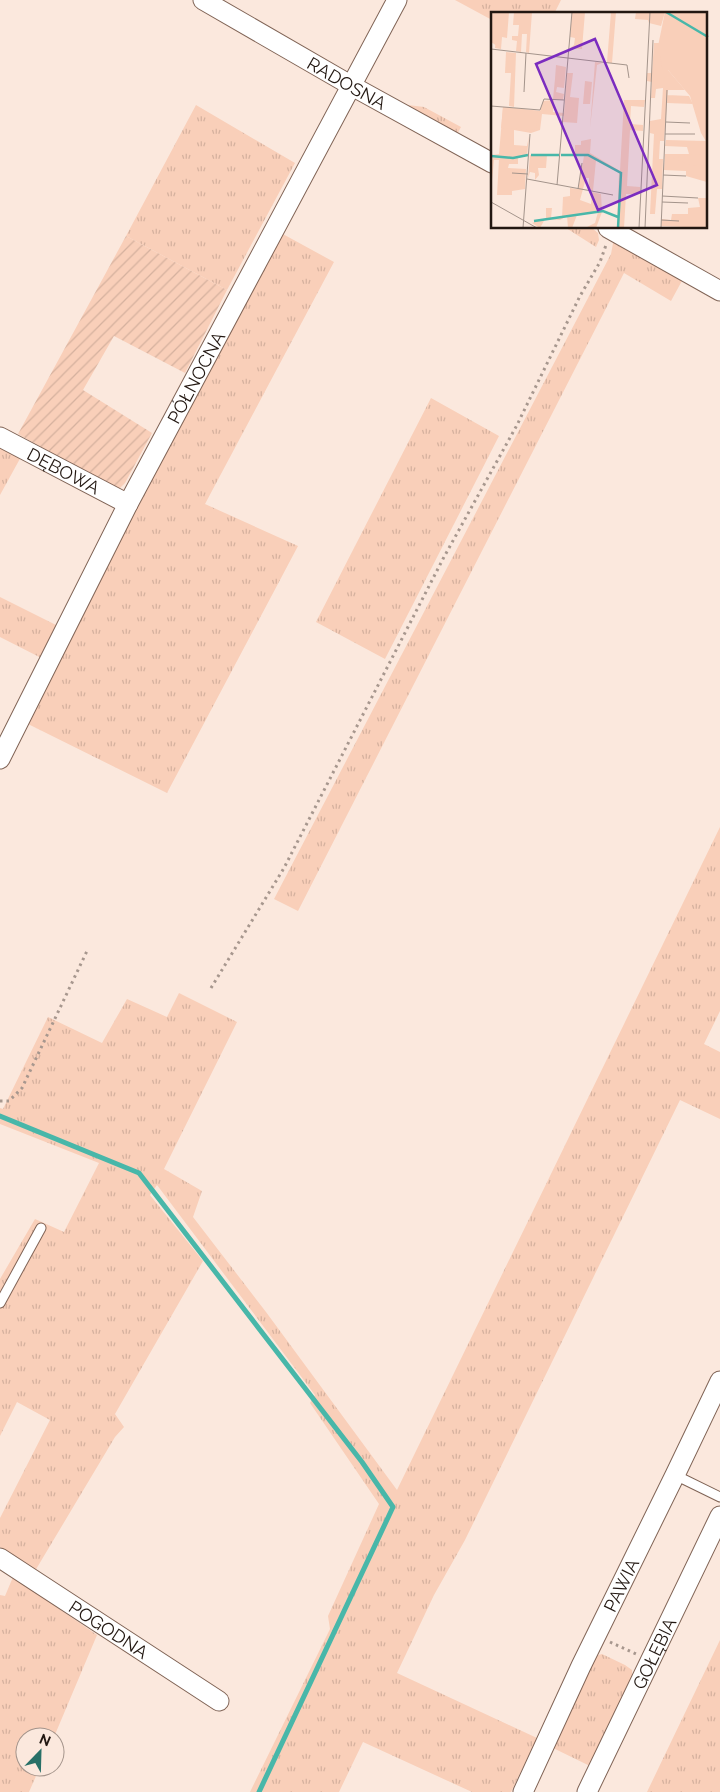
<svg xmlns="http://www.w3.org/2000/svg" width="720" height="1792" font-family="Raleway,sans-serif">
  <defs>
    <pattern id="grass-tufts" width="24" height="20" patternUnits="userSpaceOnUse" patternTransform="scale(1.25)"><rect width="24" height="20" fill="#f9cfb9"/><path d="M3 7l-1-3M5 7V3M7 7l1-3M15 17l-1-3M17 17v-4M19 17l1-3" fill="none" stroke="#d5b19e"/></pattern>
    <pattern id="garden-furrows" width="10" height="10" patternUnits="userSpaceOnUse" patternTransform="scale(1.25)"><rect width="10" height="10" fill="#f9cfb9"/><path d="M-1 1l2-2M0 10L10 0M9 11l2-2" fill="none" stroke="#d5b19e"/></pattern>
  </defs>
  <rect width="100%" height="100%" fill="#fbe8dd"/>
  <path fill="url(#grass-tufts)" d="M 455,0 L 561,0 L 554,14 L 492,14 L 492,20 Z
    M 400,104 L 424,107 L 461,127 L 457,134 Z
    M 196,105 L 295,163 L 227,290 L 126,236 Z
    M 566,228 L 592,228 L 598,233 L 599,240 L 596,247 Z
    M 281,233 L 334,262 L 205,504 L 298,546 L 167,793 L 28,724 L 57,666 L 0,637 L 0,597 L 72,633 Z
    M 614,238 L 684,277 L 671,301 L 624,273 L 298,911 L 274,899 L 611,254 Z
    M 431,398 L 499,436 L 385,659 L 316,622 Z
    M 0,443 L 22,455 L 0,495 Z
    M 720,827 L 720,1011 L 704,1044 L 720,1052 L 720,1119 L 680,1100 L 465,1540 L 434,1595 L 397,1673 L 537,1738 L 511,1792 L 472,1792 L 363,1742 L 339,1792 L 250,1792 L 330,1629 L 328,1616 L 379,1504 L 310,1403 L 315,1395 L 157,1185 L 150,1195 L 203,1261 L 115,1414 L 124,1427 L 115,1437 L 35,1571 L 0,1547 L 0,1518 L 50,1420 L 17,1402 L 0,1436 L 0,1279 L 35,1219 L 64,1232 L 99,1163 L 0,1124 L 0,1108 L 3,1109 L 48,1017 L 102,1043 L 127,999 L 167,1017 L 179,993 L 237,1022 L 164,1169 L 202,1191 L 193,1217 L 266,1312 L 397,1490 Z
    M 13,1577 L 97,1635 L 54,1737 L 25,1737 L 25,1767 L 40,1767 L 29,1792 L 0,1792 L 0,1595 L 5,1596 Z
    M 720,1640 L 720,1792 L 647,1792 Z
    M 602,1654 L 625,1665 L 632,1670 L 632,1677 L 592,1767 L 553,1748 L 595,1656 Z"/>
  <path fill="url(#garden-furrows)" d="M 126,236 L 227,290 L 185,373 L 114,336 L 83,390 L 152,433 L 125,483 L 118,490 L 18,434 Z"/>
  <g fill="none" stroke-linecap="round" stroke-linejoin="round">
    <path stroke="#48b7a9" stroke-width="5" d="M 0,1116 L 139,1173 L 362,1462 L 393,1507 L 259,1792"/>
    <defs>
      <path id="service" d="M 0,1303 L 41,1228
        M 675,1475 L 720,1497"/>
      <g id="minor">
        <path id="s1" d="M 203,0 L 352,86 L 492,163"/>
        <path d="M 608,228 L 720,291"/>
        <path id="s2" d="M 0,437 L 128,504"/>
        <path id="s3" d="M 0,759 L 128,504 L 397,0"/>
        <path id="s4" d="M 0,1558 L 219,1701"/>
        <path id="s5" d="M 523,1792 L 581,1666 L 675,1475 L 720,1381"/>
        <path id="s6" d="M 587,1792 L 720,1516"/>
      </g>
    </defs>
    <use href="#service" stroke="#806456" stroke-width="11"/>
    <use href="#minor" stroke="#806456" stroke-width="21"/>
    <path stroke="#a7978e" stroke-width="3" stroke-dasharray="2.5 4" stroke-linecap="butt" d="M 211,988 L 284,868 L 444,557 L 517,425 L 580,296 L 600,262 L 606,245
      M 0,1101 L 9,1101 L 22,1088 L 87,951
      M 610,1642 L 636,1654"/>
    <use href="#service" stroke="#fff" stroke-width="9"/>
    <use href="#minor" stroke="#fff" stroke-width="19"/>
  </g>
  <g text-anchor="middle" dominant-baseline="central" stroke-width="4.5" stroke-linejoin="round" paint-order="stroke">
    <g font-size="18" fill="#221711" stroke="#fbe8dd">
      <text stroke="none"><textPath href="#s1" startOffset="166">RADOSNA</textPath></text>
      <text stroke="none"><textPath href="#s3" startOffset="429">PÓŁNOCNA</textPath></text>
      <text stroke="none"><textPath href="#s2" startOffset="72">DĘBOWA</textPath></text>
      <text stroke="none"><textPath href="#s5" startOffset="229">PAWIA</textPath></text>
      <text stroke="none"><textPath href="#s4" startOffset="130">POGODNA</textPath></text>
      <text stroke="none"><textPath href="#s6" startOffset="154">GOŁĘBIA</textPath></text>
    </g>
  </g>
  <g transform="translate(491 12)">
    <rect width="216" height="216" fill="#fbe8dd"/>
    <path d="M 0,0 L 18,0 L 16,26 L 11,25 L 10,37 L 4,36 L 5,28 L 1,27 L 0,33 ZM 23,0 L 41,0 L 38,41 L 35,40 L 36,22 L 31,22 L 30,40 L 25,39 L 26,29 L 21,28 L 21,24 L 27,24 L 28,13 L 22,13 ZM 81,0 L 94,0 L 91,37 L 79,36 L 83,33 L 84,26 L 79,25 ZM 120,0 L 125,0 L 121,51 L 116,50 ZM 145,0 L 174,0 L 170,14 L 158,11 L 157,8 L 144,7 ZM 163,31 L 168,31 L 177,66 L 177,58 L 194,78 L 177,78 L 173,129 L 169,129 L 168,147 L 172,147 L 171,177 L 166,177 L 163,214 L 164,202 L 159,202 L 163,122 L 159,121 L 159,109 L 170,107 L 172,76 L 165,77 L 164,86 L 160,86 L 161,70 L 156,69 L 156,61 L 161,61 ZM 15,40 L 25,41 L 23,95 L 18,94 L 20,61 L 14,61 ZM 104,50 L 111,51 L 106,53 L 99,116 ZM 65,53 L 75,55 L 74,67 L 64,67 ZM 76,61 L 82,61 L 79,85 L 88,86 L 86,111 L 72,110 L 73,104 L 51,102 L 49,118 L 40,121 L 23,118 L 23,133 L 36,134 L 38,124 L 36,144 L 27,144 L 27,152 L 18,152 L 17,156 L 35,157 L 34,177 L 21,179 L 21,183 L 6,183 L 8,148 L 3,148 L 0,178 L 0,143 L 8,142 L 12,95 L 49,99 L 52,89 L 63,88 L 62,100 L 73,101 ZM 94,69 L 101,70 L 99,92 L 92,92 ZM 176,83 L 198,84 L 202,92 L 176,91 ZM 133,88 L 154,88 L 153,95 L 140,94 L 139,112 L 152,113 L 152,119 L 139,118 L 136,174 L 149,175 L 149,182 L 135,182 L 133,216 L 126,216 L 128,161 L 99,143 L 105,148 L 102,179 L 98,178 L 98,166 L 95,166 L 89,188 L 100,192 L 101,180 L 110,182 L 111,200 L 105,216 L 96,215 L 104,211 L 107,200 L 86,203 L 81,216 L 77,216 L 76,204 L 69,208 L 54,207 L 49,216 L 41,211 L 55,206 L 55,196 L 61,196 L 60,206 L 71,206 L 72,185 L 79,184 L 79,176 L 87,177 L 93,144 L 69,143 L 84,142 L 84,133 L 90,133 L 90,129 L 100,127 L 99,141 L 129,159 ZM 175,128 L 215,129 L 216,170 L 195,164 L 195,159 L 173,158 L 174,142 L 198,142 L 196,135 L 174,134 ZM 39,143 L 56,143 L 55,156 L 47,156 L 48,163 L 44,168 L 44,161 L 39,160 L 37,166 ZM 207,186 L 216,186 L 216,216 L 170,214 L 171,207 L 180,208 L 181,202 L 197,202 L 197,196 L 209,195 Z" fill="#f9cfb9"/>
    <path d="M 174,0 L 216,0 L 216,131 L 210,121 L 199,84 L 177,58 L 177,66 L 173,65 L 167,34 ZM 5,6 L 7,10 L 6,34 L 0,30 ZM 204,142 L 216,144 L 216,154 L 199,153 L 182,146 Z" fill="#f9cfb9"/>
    <path d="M 12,95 L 47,99 L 45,118 L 10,116 Z" fill="#f9cfb9"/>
    <path d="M 64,67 L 74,67 L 73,76 L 66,75 L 65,80 L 73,82 L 72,88 L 62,87 Z" fill="#f9cfb9"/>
    <path fill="none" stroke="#48b7a9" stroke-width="2.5" d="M 175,0 L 217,25M 40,143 L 68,143M 70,143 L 97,143 L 130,161 L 127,216M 0,144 L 22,146 L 37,143M 43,209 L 112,199 L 127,205"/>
    <path fill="none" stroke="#a4948b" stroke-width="1" d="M 0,37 L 136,53 L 138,66M 33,80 L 35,41M 0,94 L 49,98 L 53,87 L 73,88M 175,110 L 199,111M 174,122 L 204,122M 21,161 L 37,162M 172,163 L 195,164M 36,167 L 122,183M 66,173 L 81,0M 87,177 L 91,151M 171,184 L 207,186M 0,190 L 46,216M 171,190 L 197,191M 170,208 L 188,209M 32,216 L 39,122M 148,216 L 159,0M 154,216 L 162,28M 170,216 L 176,78"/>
    <path fill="#7b2cbf" fill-opacity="0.15" stroke="#7b2cbf" stroke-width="2.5" d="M 104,27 L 166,173 L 107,198 L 45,52 Z"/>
    <rect width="216" height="216" fill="none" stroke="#221711" stroke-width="2.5"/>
  </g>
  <g transform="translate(40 1752) rotate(23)"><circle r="24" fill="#fbe8dd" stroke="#a4948b"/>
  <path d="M0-4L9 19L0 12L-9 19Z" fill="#287067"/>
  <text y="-8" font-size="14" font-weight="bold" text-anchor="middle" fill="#221711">N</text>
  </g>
</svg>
